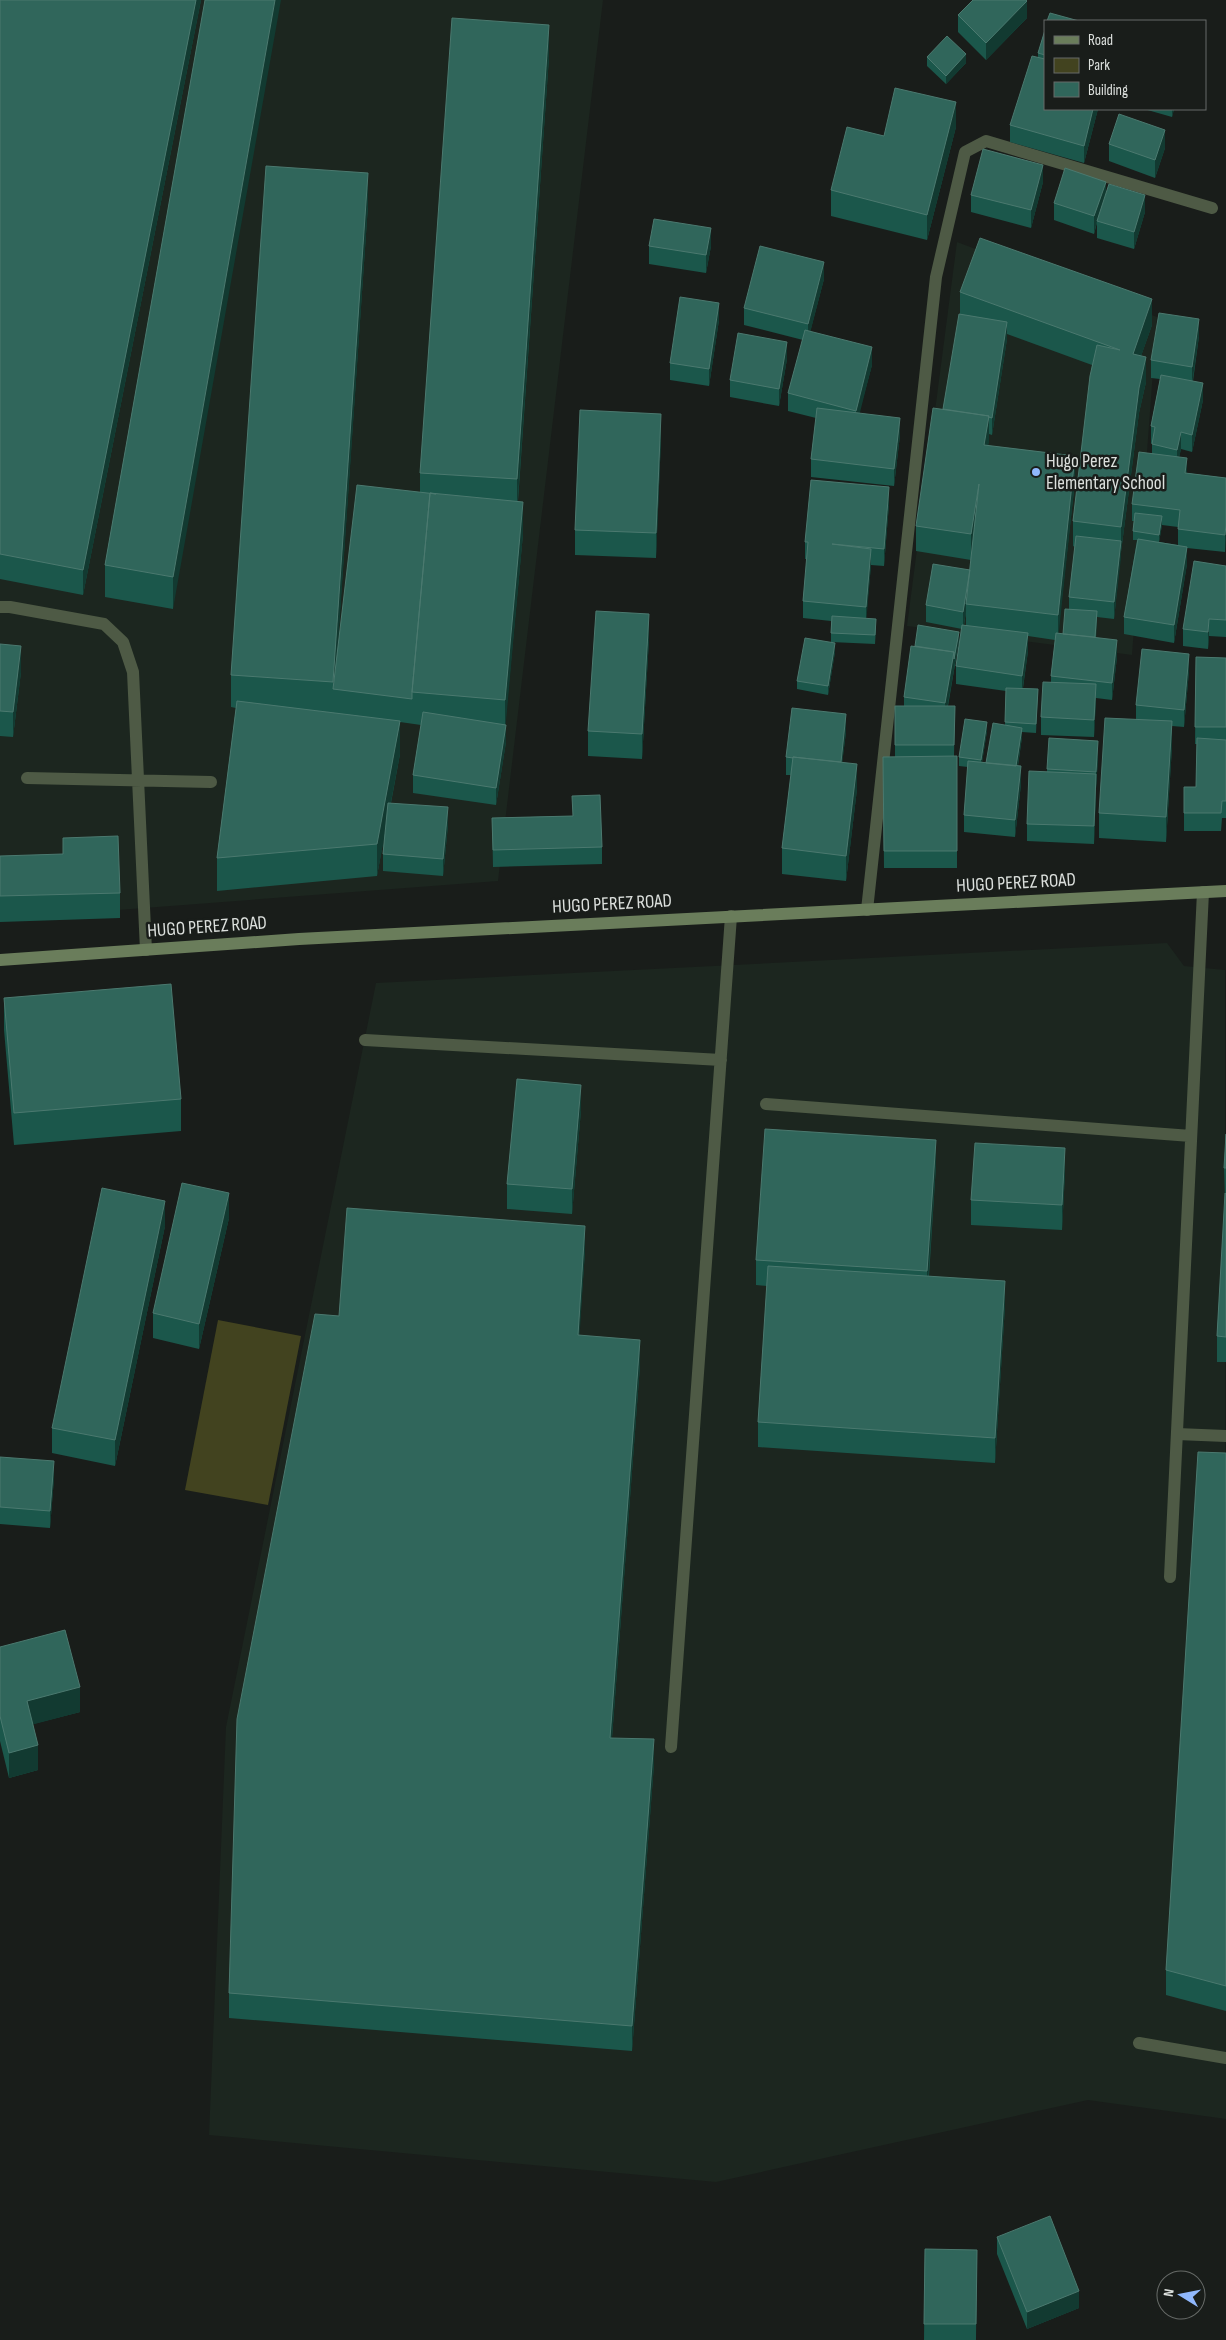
<svg xmlns="http://www.w3.org/2000/svg" width="1226" height="2340" font-family="'Sofia Sans Condensed',sans-serif">
  <rect width="100%" height="100%" fill="#191d1a"/>
  <path fill="#1c261f" d="M 0,0 L 603,0 L 498,881 L 0,919 Z
    M 957,242 L 1157,317 L 1132,655 L 907,626 Z
    M 1167,943 L 1184,966 L 1225,970 L 1226,2119 L 1088,2100 L 716,2182 L 209,2135 L 226,1727 L 376,983 Z"/>
  <path fill="#42431f" d="M 218,1320 L 301,1336 L 268,1505 L 185,1490 Z"/>
  <g fill="none" stroke-linecap="round" stroke-linejoin="round">
    <path stroke="#4e5a45" stroke-width="12" d="M 0,607 L 10,607 L 104,624 L 123,642 L 133,672 L 146,950
      M 27,778 L 211,782
      M 365,1040 L 721,1060
      M 766,1104 L 1191,1136
      M 1177,1434 L 1226,1436
      M 1170,1577 L 1203,892
      M 671,1747 L 731,916
      M 1139,2043 L 1226,2058"/>
    <path stroke="#4e5a45" stroke-width="12" d="M 867,910 L 936,277 L 965,152 L 986,141 L 1212,208"/>
    <path stroke="#6a7d5b" stroke-width="12" d="M 0,960 L 299,939 L 1226,891"/>
  </g>
  <path fill="#1b574b" fill-rule="evenodd" d="M 0,0 L 201,0 L 83,595 L 0,579 Z
    M 205,0 L 173,609 L 105,597 L 105,565 Z
    M 958,15 L 1027,18 L 986,60 L 958,32 Z
    M 1045,30 L 1045,109 L 1098,109 L 1084,163 L 1010,142 L 1010,125 L 1038,57 L 1038,53 Z
    M 549,57 L 518,501 L 523,534 L 505,725 L 506,742 L 496,805 L 413,793 L 413,775 L 421,725 L 400,722 L 400,754 L 391,803 L 448,825 L 443,876 L 383,871 L 383,854 L 384,837 L 377,876 L 217,891 L 217,858 L 236,708 L 231,707 L 231,675 L 368,205 L 337,654 L 420,492 L 420,473 Z
    M 927,57 L 966,63 L 946,84 L 927,66 Z
    M 1144,109 L 1174,109 L 1172,117 Z
    M 956,127 L 927,240 L 831,216 L 831,190 L 884,136 Z
    M 1109,144 L 1165,148 L 1155,178 L 1109,161 Z
    M 1043,182 L 1031,228 L 971,212 L 971,195 Z
    M 1106,194 L 1145,212 L 1134,249 L 1097,238 L 1097,223 L 1094,234 L 1054,220 L 1054,203 Z
    M 649,246 L 711,246 L 706,273 L 649,264 Z
    M 824,279 L 810,332 L 872,365 L 859,413 L 900,435 L 894,486 L 811,477 L 811,459 L 816,418 L 788,411 L 788,393 L 803,340 L 744,325 L 744,308 Z
    M 960,292 L 1152,325 L 1141,356 L 1146,382 L 1139,413 L 1121,552 L 1114,619 L 1097,617 L 1096,638 L 1117,657 L 1112,700 L 1096,698 L 1094,737 L 1041,735 L 1041,717 L 1051,682 L 1051,676 L 1055,640 L 1028,636 L 1028,651 L 1023,688 L 1038,689 L 1036,733 L 1022,732 L 1022,737 L 1018,766 L 1021,784 L 1015,837 L 964,832 L 964,815 L 968,767 L 959,766 L 959,757 L 987,731 L 982,762 L 986,763 L 1005,725 L 1006,691 L 956,684 L 956,666 L 962,629 L 926,622 L 926,605 L 970,570 L 971,560 L 916,551 L 916,526 L 943,409 L 960,314 ZM 1007,334 L 1092,365 L 1073,521 L 1073,546 L 1075,547 L 1069,597 L 1069,609 L 1063,634 L 1058,633 L 1075,481 L 988,446 L 989,434 L 992,435 L 1007,339 ZM 966,612 L 966,625 L 964,625 Z
    M 719,320 L 709,386 L 670,380 L 670,363 Z
    M 1199,336 L 1193,381 L 1203,400 L 1192,452 L 1181,449 L 1179,457 L 1187,473 L 1226,478 L 1225,552 L 1187,548 L 1187,564 L 1174,643 L 1124,634 L 1124,617 L 1137,540 L 1133,540 L 1133,531 L 1134,521 L 1132,521 L 1132,504 L 1152,454 L 1152,444 L 1151,443 L 1151,426 L 1160,379 L 1151,378 L 1151,360 ZM 1162,525 L 1178,527 L 1178,545 L 1159,542 Z
    M 787,359 L 779,406 L 730,397 L 730,380 Z
    M 661,439 L 656,558 L 575,555 L 575,530 Z
    M 889,504 L 884,566 L 871,565 L 866,618 L 876,628 L 875,644 L 831,642 L 831,621 L 803,618 L 803,601 L 807,559 L 805,559 L 805,542 Z
    M 1226,566 L 1226,637 L 1209,636 L 1208,649 L 1183,646 L 1183,629 Z
    M 649,639 L 642,759 L 588,756 L 588,731 Z
    M 959,641 L 948,706 L 955,706 L 954,756 L 957,756 L 957,868 L 884,868 L 883,757 L 895,757 L 895,706 L 904,706 L 904,697 L 915,646 Z
    M 0,644 L 21,672 L 13,737 L 0,736 Z
    M 835,652 L 828,695 L 797,689 L 797,681 Z
    M 1196,657 L 1226,658 L 1226,818 L 1222,818 L 1221,831 L 1184,831 L 1184,787 L 1196,787 L 1197,744 L 1195,744 Z
    M 1189,671 L 1184,727 L 1172,726 L 1172,747 L 1166,842 L 1099,838 L 1099,813 L 1136,719 L 1136,705 Z
    M 846,732 L 842,763 L 857,789 L 846,881 L 782,874 L 782,848 L 791,775 L 786,775 L 786,757 Z
    M 1098,758 L 1096,789 L 1094,844 L 1027,841 L 1027,824 L 1047,772 L 1047,769 Z
    M 572,816 L 602,847 L 602,864 L 493,867 L 492,818 Z
    M 0,856 L 120,893 L 120,918 L 0,922 Z
    M 4,998 L 181,1099 L 181,1131 L 14,1145 L 4,1030 Z
    M 581,1110 L 572,1214 L 507,1209 L 507,1184 Z
    M 1226,1134 L 1226,1362 L 1217,1362 L 1217,1336 L 1225,1200 L 1224,1168 Z
    M 936,1165 L 929,1276 L 1005,1306 L 995,1463 L 758,1447 L 758,1422 L 767,1286 L 756,1285 L 756,1260 Z
    M 1065,1173 L 1062,1230 L 971,1225 L 971,1200 Z
    M 229,1218 L 199,1349 L 153,1338 L 153,1313 Z
    M 165,1226 L 115,1466 L 52,1453 L 52,1428 Z
    M 585,1251 L 579,1335 L 640,1365 L 612,1738 L 654,1764 L 632,2051 L 229,2018 L 229,1993 L 339,1316 Z
    M 1226,1453 L 1226,2011 L 1166,1995 L 1166,1970 Z
    M 0,1457 L 54,1478 L 50,1528 L 0,1524 Z
    M 0,1647 L 80,1712 L 33,1724 L 38,1770 L 9,1778 L 0,1741 Z
    M 997,2237 L 1079,2308 L 1027,2329 L 997,2254 Z
    M 925,2249 L 977,2250 L 976,2340 L 924,2340 Z"/>
  <path fill="#123a31" d="M 196,0 L 201,0 L 83,595 L 83,570 Z
    M 275,0 L 281,0 L 173,609 L 173,577 Z
    M 1027,1 L 1027,18 L 986,60 L 986,43 Z
    M 549,25 L 549,57 L 517,511 L 517,479 Z
    M 966,54 L 966,63 L 946,84 L 946,76 Z
    M 956,102 L 956,127 L 927,240 L 927,215 Z
    M 1093,109 L 1098,109 L 1084,163 L 1084,146 Z
    M 1172,109 L 1174,109 L 1172,117 Z
    M 1165,130 L 1165,148 L 1155,178 L 1155,160 Z
    M 1043,165 L 1043,182 L 1031,228 L 1031,210 Z
    M 368,173 L 368,205 L 335,689 L 333,689 L 333,682 Z
    M 1106,182 L 1106,199 L 1097,221 L 1094,234 L 1094,216 Z
    M 1145,195 L 1145,212 L 1134,249 L 1134,232 Z
    M 711,228 L 711,246 L 706,273 L 706,255 Z
    M 824,262 L 824,279 L 808,341 L 808,324 Z
    M 1152,299 L 1152,325 L 1133,379 L 1133,354 Z
    M 719,303 L 719,320 L 709,386 L 709,369 Z
    M 1199,319 L 1199,336 L 1192,384 L 1192,367 Z
    M 1007,322 L 1007,339 L 992,435 L 992,418 Z
    M 787,342 L 787,359 L 779,406 L 779,389 Z
    M 872,347 L 872,365 L 856,428 L 856,411 Z
    M 1146,357 L 1146,382 L 1139,413 L 1121,552 L 1121,527 L 1139,388 Z
    M 1203,383 L 1203,400 L 1192,452 L 1192,435 Z
    M 661,414 L 661,439 L 656,558 L 656,533 Z
    M 989,416 L 989,441 L 984,471 L 984,445 Z
    M 900,418 L 900,435 L 894,486 L 894,469 Z
    M 1181,432 L 1181,449 L 1177,467 L 1177,450 Z
    M 1075,456 L 1075,481 L 1058,640 L 1058,615 Z
    M 1187,458 L 1187,476 L 1185,473 Z
    M 979,484 L 971,560 L 971,534 Z
    M 889,487 L 889,504 L 884,566 L 884,549 Z
    M 523,502 L 523,534 L 505,732 L 505,700 Z
    M 1162,516 L 1162,525 L 1159,543 L 1159,535 Z
    M 1226,524 L 1226,541 L 1225,552 L 1225,535 Z
    M 1121,541 L 1121,558 L 1114,619 L 1114,602 Z
    M 1187,547 L 1187,564 L 1174,643 L 1174,625 Z
    M 871,549 L 871,566 L 866,624 L 866,607 Z
    M 971,571 L 966,604 L 966,612 L 963,629 L 963,612 Z
    M 649,614 L 649,639 L 642,759 L 642,734 Z
    M 1209,619 L 1209,636 L 1208,649 L 1208,632 Z
    M 959,632 L 959,641 L 954,668 L 954,659 Z
    M 1028,633 L 1028,651 L 1022,693 L 1022,676 Z
    M 1117,640 L 1117,657 L 1112,700 L 1112,683 Z
    M 835,643 L 835,652 L 828,695 L 828,686 Z
    M 21,646 L 21,672 L 13,737 L 13,712 Z
    M 954,652 L 954,670 L 945,720 L 945,703 Z
    M 1189,654 L 1189,671 L 1184,727 L 1184,710 Z
    M 1096,684 L 1096,701 L 1094,737 L 1094,720 Z
    M 846,714 L 846,732 L 840,781 L 840,764 Z
    M 400,721 L 400,754 L 377,876 L 377,844 Z
    M 1172,721 L 1172,747 L 1166,842 L 1166,817 Z
    M 987,722 L 987,731 L 981,769 L 981,760 Z
    M 506,725 L 506,742 L 496,805 L 496,788 Z
    M 1022,728 L 1022,737 L 1016,778 L 1016,769 Z
    M 1098,741 L 1098,758 L 1096,789 L 1096,772 Z
    M 857,764 L 857,789 L 846,881 L 846,856 Z
    M 1021,766 L 1021,784 L 1015,837 L 1015,820 Z
    M 1096,774 L 1096,792 L 1094,844 L 1094,826 Z
    M 448,807 L 448,825 L 443,876 L 443,859 Z
    M 581,1085 L 581,1110 L 572,1214 L 572,1189 Z
    M 936,1140 L 936,1165 L 927,1296 L 927,1271 Z
    M 1065,1148 L 1065,1173 L 1062,1230 L 1062,1205 Z
    M 229,1193 L 229,1218 L 199,1349 L 199,1324 Z
    M 165,1201 L 165,1226 L 115,1466 L 115,1440 Z
    M 585,1226 L 585,1251 L 578,1360 L 578,1335 Z
    M 1005,1281 L 1005,1306 L 995,1463 L 995,1438 Z
    M 640,1340 L 640,1365 L 610,1763 L 610,1738 Z
    M 54,1461 L 54,1478 L 50,1528 L 50,1511 Z
    M 80,1687 L 80,1712 L 27,1726 L 27,1701 Z
    M 654,1739 L 654,1764 L 632,2051 L 632,2026 Z
    M 38,1745 L 38,1770 L 9,1778 L 9,1753 Z
    M 1079,2291 L 1079,2308 L 1027,2329 L 1027,2312 Z"/>
  <path fill="#30665b" stroke="#4b796f" d="M 0,0 L 196,0 L 83,570 L 0,554 Z
    M 205,0 L 275,0 L 173,577 L 105,565 Z
    M 973,0 L 1026,0 L 1027,1 L 986,43 L 958,15 Z
    M 1050,13 L 1079,21 L 1047,21 Z
    M 452,18 L 549,25 L 517,479 L 420,473 Z
    M 1045,30 L 1045,55 L 1038,53 Z
    M 947,36 L 966,54 L 946,76 L 927,57 Z
    M 1032,56 L 1045,59 L 1045,109 L 1093,109 L 1084,146 L 1010,125 Z
    M 895,88 L 956,102 L 927,215 L 831,190 L 847,127 L 884,136 Z
    M 1119,114 L 1165,130 L 1155,160 L 1109,144 Z
    M 983,149 L 1043,165 L 1031,210 L 971,195 Z
    M 266,166 L 368,173 L 333,682 L 231,675 Z
    M 1065,168 L 1106,182 L 1094,216 L 1054,203 Z
    M 1109,184 L 1145,195 L 1134,232 L 1097,221 Z
    M 654,219 L 711,228 L 706,255 L 649,246 Z
    M 980,238 L 1152,299 L 1133,354 L 1146,357 L 1139,388 L 1121,527 L 1073,521 L 1090,376 L 1097,345 L 1120,350 L 960,292 Z
    M 760,246 L 824,262 L 808,324 L 744,308 Z
    M 680,297 L 719,303 L 709,369 L 670,363 Z
    M 1159,313 L 1199,319 L 1192,367 L 1151,360 Z
    M 959,314 L 1007,322 L 992,418 L 988,417 L 989,416 L 943,409 Z
    M 805,330 L 872,347 L 856,411 L 788,393 Z
    M 738,333 L 787,342 L 779,389 L 730,380 Z
    M 1161,375 L 1203,383 L 1192,435 L 1181,432 L 1177,450 L 1152,444 L 1155,427 L 1151,426 Z
    M 817,408 L 900,418 L 894,469 L 811,459 Z
    M 933,408 L 989,416 L 984,445 L 1075,456 L 1058,615 L 966,604 L 979,484 L 971,534 L 916,526 Z
    M 580,410 L 661,414 L 656,533 L 575,530 Z
    M 1139,452 L 1187,458 L 1185,473 L 1226,478 L 1226,524 L 1225,535 L 1178,529 L 1180,510 L 1132,504 Z
    M 811,480 L 889,487 L 884,549 L 832,544 L 871,549 L 866,607 L 803,601 L 808,542 L 805,542 Z
    M 357,485 L 436,494 L 430,493 L 412,692 L 412,699 L 333,689 Z
    M 430,493 L 523,502 L 505,700 L 412,692 Z
    M 1135,513 L 1162,516 L 1159,535 L 1133,531 Z
    M 1076,536 L 1121,541 L 1114,602 L 1069,597 Z
    M 1138,539 L 1187,547 L 1174,625 L 1124,617 Z
    M 1194,561 L 1226,566 L 1226,620 L 1209,619 L 1208,632 L 1183,629 Z
    M 933,564 L 970,570 L 963,612 L 926,605 Z
    M 1065,609 L 1097,611 L 1095,637 L 1063,634 Z
    M 596,611 L 649,614 L 642,734 L 588,731 Z
    M 832,616 L 876,619 L 875,635 L 831,633 Z
    M 918,625 L 959,632 L 954,659 L 954,652 L 915,646 Z
    M 962,625 L 1028,633 L 1022,676 L 956,666 Z
    M 1056,633 L 1117,640 L 1112,683 L 1051,676 Z
    M 805,638 L 835,643 L 828,686 L 797,681 Z
    M 0,644 L 21,646 L 13,712 L 0,711 Z
    M 911,646 L 954,652 L 945,703 L 904,697 Z
    M 1142,649 L 1189,654 L 1184,710 L 1136,705 Z
    M 1196,657 L 1226,658 L 1226,727 L 1195,727 Z
    M 1043,682 L 1096,684 L 1094,720 L 1041,717 Z
    M 1006,688 L 1038,689 L 1036,724 L 1005,722 Z
    M 237,701 L 400,721 L 377,844 L 217,858 Z
    M 895,706 L 955,706 L 954,745 L 895,745 Z
    M 792,708 L 846,714 L 841,762 L 793,757 L 793,758 L 786,757 Z
    M 423,712 L 506,725 L 496,788 L 413,775 Z
    M 1105,718 L 1172,721 L 1166,817 L 1099,813 Z
    M 965,719 L 987,722 L 981,760 L 959,757 Z
    M 993,723 L 1022,728 L 1016,766 L 986,763 Z
    M 1049,738 L 1098,741 L 1096,772 L 1047,769 Z
    M 1197,738 L 1226,740 L 1226,801 L 1222,801 L 1221,813 L 1184,813 L 1184,787 L 1196,787 Z
    M 957,756 L 957,851 L 884,851 L 883,757 Z
    M 793,757 L 857,764 L 846,856 L 782,848 Z
    M 968,761 L 1021,766 L 1015,820 L 964,815 Z
    M 1029,771 L 1096,774 L 1094,826 L 1027,824 Z
    M 600,795 L 602,847 L 493,850 L 492,818 L 573,816 L 572,796 Z
    M 388,803 L 448,807 L 443,859 L 383,854 Z
    M 118,836 L 120,893 L 0,896 L 0,856 L 63,854 L 63,838 Z
    M 171,984 L 181,1099 L 14,1113 L 4,998 Z
    M 517,1079 L 581,1085 L 572,1189 L 507,1184 Z
    M 765,1129 L 936,1140 L 927,1271 L 756,1260 Z
    M 1226,1134 L 1226,1168 L 1224,1168 Z
    M 975,1143 L 1065,1148 L 1062,1205 L 971,1200 Z
    M 182,1183 L 229,1193 L 199,1324 L 153,1313 Z
    M 102,1188 L 165,1201 L 115,1440 L 52,1428 Z
    M 1225,1193 L 1226,1194 L 1226,1337 L 1217,1336 Z
    M 347,1208 L 585,1226 L 578,1335 L 640,1340 L 610,1738 L 654,1739 L 632,2026 L 229,1993 L 237,1719 L 315,1314 L 339,1316 Z
    M 768,1266 L 1005,1281 L 995,1438 L 758,1422 Z
    M 1198,1452 L 1226,1453 L 1226,1986 L 1166,1970 Z
    M 0,1457 L 54,1461 L 50,1511 L 0,1507 Z
    M 65,1630 L 80,1687 L 27,1701 L 38,1745 L 9,1753 L 0,1716 L 0,1647 Z
    M 1050,2216 L 1079,2291 L 1027,2312 L 997,2237 Z
    M 925,2249 L 977,2250 L 976,2324 L 924,2324 Z"/>
  <circle fill="#90b8fd" stroke="#191d1a" stroke-width="2" cx="1036" cy="472" r="5"/>
  <g text-anchor="middle" dominant-baseline="central" stroke-width="5" stroke-linejoin="round" paint-order="stroke">
    <g font-size="19" fill="#dce0dd" stroke="#191d1a" text-anchor="start">
      <text x="1046" y="461">Hugo Perez<tspan x="1046" dy="22">Elementary School</tspan></text>
    </g>
    <g font-size="19" fill="#dce0dd" stroke="#191d1a">
      <text transform="translate(1016 883) rotate(-3)">HUGO PEREZ ROAD</text>
      <text transform="translate(612 904) rotate(-3)">HUGO PEREZ ROAD</text>
      <text transform="translate(207 927) rotate(-4)">HUGO PEREZ ROAD</text>
    </g>
  </g>
  <rect x="1044" y="20" width="162" height="90" fill="#191d1a" stroke="#676b68"/>
  <rect x="1054" y="36" width="25" height="8" fill="#6a7d5b" stroke="#676b68"/>
  <text x="1088" y="45" font-size="15" fill="#dce0dd">Road</text>
  <rect x="1054" y="58" width="25" height="15" fill="#42431f" stroke="#676b68"/>
  <text x="1088" y="70" font-size="15" fill="#dce0dd">Park</text>
  <rect x="1054" y="82" width="25" height="15" fill="#30665b" stroke="#676b68"/>
  <text x="1088" y="95" font-size="15" fill="#dce0dd">Building</text>
  <g transform="translate(1181 2295) rotate(280)"><circle r="24" fill="#191d1a" stroke="#676b68"/>
  <path d="M0-4L9 19L0 12L-9 19Z" fill="#90b8fd"/>
  <text y="-8" font-size="14" font-weight="bold" text-anchor="middle" fill="#dce0dd">N</text>
  </g>
</svg>
